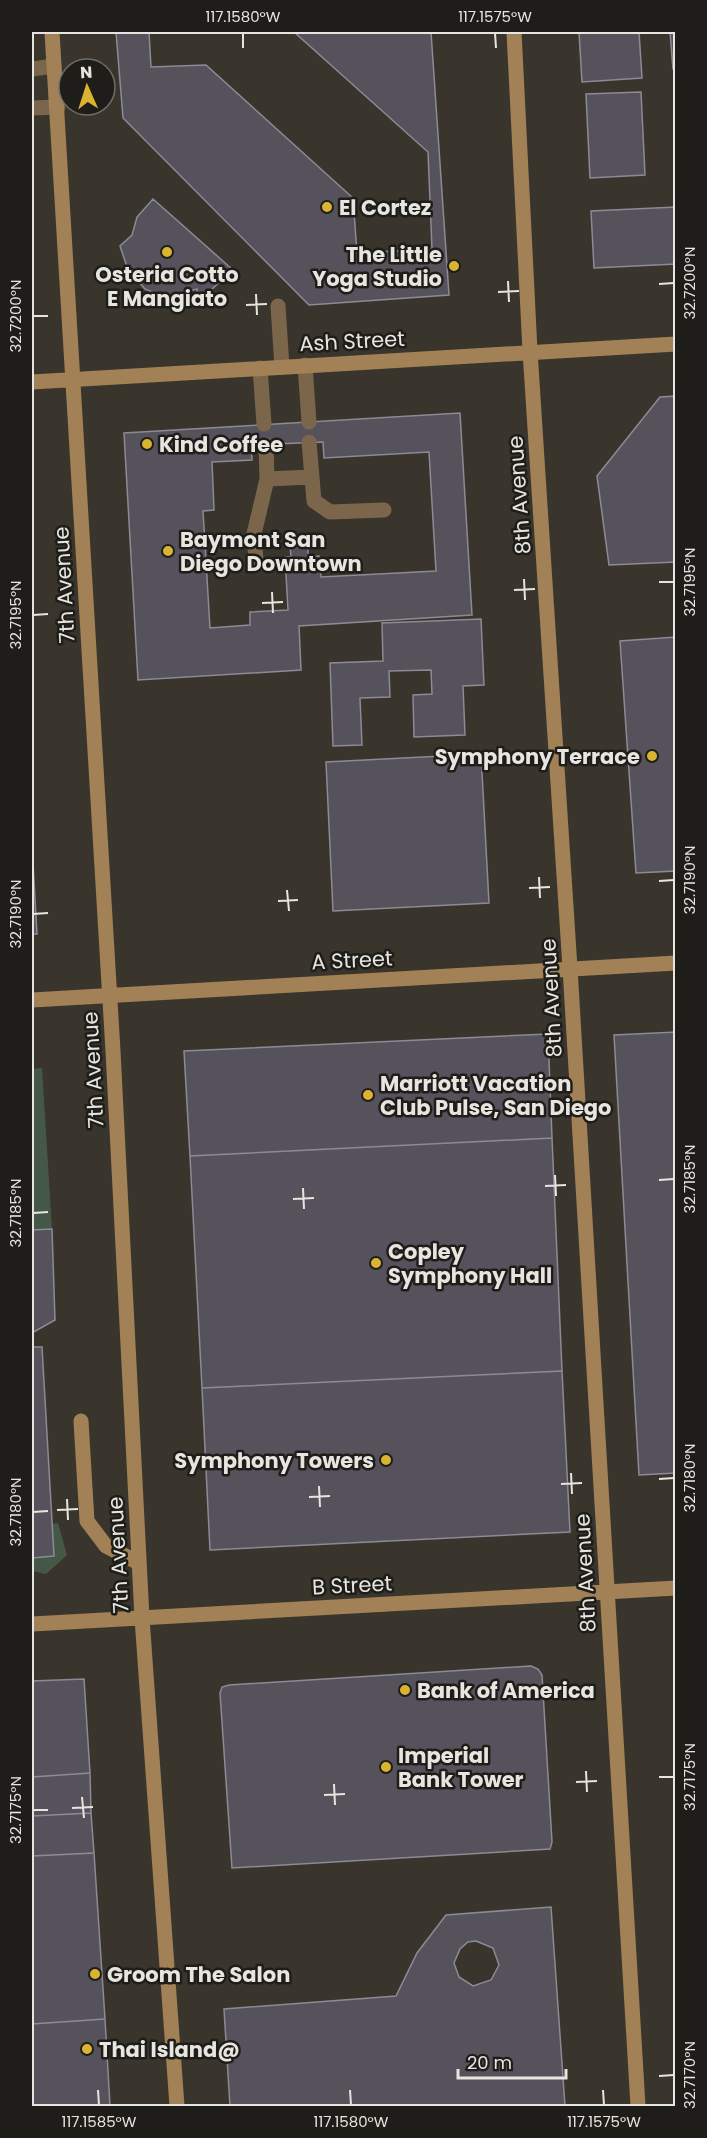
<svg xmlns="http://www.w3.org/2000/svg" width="707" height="2138" font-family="Poppins,sans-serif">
  <rect width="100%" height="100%" fill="#39352c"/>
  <path fill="#455847" d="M 42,1068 L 52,1229 L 32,1230 L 32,1069 Z
    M 58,1523 L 67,1555 L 46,1574 L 32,1571 L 32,1558 L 54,1556 L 52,1524 Z"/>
  <path fill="#55525c" stroke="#8d8a95" stroke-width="1.5" fill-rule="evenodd" d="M 116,32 L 431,32 L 449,295 L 309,305 L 123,118 Z
    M 149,32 L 294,32 L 428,152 L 432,249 L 357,253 L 353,198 L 206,65 L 151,67 Z
    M 579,32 L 639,32 L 642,78 L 582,82 Z
    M 670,32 L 676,32 L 676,69 L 673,69 Z
    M 641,92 L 645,175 L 590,178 L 586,94 Z
    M 153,199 L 233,270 L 212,289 L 197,296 L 197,289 L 190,291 L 182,300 L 171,300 L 145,289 L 128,270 L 120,246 L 132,235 L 137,217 Z
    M 676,207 L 676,264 L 594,268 L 591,211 Z
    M 676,396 L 676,562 L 609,565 L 597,476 L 660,397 Z
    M 460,413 L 472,615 L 299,626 L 301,670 L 138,680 L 124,433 ZM 323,442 L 324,458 L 429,452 L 436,571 L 321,577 L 319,556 L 308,557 L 308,545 L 290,546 L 291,557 L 285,557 L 288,610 L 250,612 L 250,625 L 210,628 L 203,511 L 214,510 L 212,462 L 252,460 L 251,445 Z
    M 481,619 L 484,685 L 463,686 L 465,735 L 414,737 L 413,695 L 432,694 L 431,670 L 389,671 L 390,697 L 360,698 L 362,745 L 333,746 L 330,663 L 383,661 L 382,623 Z
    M 676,637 L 676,871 L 636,873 L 620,641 Z
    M 481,754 L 489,903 L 333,911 L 326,762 Z
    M 32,846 L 37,934 L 32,934 Z
    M 676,1032 L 676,1473 L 639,1475 L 614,1035 Z
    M 548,1034 L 552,1138 L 190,1156 L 184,1051 Z
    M 552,1138 L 562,1371 L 202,1388 L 190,1156 Z
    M 52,1229 L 55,1320 L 32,1333 L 32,1230 Z
    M 32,1347 L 42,1347 L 54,1556 L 32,1558 Z
    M 562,1371 L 570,1532 L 210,1550 L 202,1388 Z
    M 531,1666 L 538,1669 L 542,1675 L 552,1842 L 550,1849 L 232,1868 L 220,1693 L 222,1687 L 229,1685 Z
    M 84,1679 L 90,1773 L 32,1777 L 32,1681 Z
    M 90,1773 L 91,1813 L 32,1816 L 32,1777 Z
    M 91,1813 L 94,1853 L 32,1856 L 32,1816 Z
    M 94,1853 L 105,2019 L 32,2024 L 32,1856 Z
    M 551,1907 L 565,2106 L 230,2106 L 224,2009 L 396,1996 L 417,1953 L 446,1915 ZM 476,1941 L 493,1948 L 499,1965 L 491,1980 L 473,1986 L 459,1977 L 454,1963 L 460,1949 L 468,1942 Z
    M 105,2019 L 110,2106 L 32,2106 L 32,2024 Z"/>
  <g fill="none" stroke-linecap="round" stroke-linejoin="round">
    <path stroke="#7b664b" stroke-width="15" d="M 32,69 L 54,66
      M 32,108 L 58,107
      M 278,306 L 282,367
      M 305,365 L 309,422
      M 260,368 L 264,424
      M 309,442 L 314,501 L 330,512 L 384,510
      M 267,479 L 311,477
      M 256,561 L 254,534 L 267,479 L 266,445"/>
    <path stroke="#a18155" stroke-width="15" d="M 52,32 L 113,1051 L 142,1618 L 177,2106
      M 514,32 L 530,351 L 570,968 L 638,2106
      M 32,382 L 676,344
      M 32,1000 L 676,963
      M 81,1421 L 87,1521 L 106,1546 L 139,1563
      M 32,1624 L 676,1588"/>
  </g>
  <path fill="none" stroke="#e7e5df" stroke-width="2" d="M 243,33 L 243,48M 495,33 L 496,48M 508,281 L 509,302M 659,284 L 674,283M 498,292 L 519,291M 256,294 L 257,315M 246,305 L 267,304M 33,316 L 48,316M 524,579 L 525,600M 659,582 L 674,582M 514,590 L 535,589M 272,592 L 273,613M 262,603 L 283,602M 33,615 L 48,614M 539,877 L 540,898M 659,881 L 674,880M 529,888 L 550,887M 287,890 L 289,911M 278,901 L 298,900M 33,914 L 48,913M 555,1175 L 556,1196M 659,1180 L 674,1179M 545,1186 L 566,1185M 303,1188 L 304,1209M 293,1199 L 314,1198M 33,1213 L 48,1212M 571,1473 L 572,1494M 659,1479 L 674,1478M 561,1484 L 582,1483M 319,1486 L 320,1507M 309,1497 L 330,1496M 67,1499 L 68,1520M 57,1510 L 78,1509M 33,1512 L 48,1511M 586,1771 L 587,1792M 659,1777 L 674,1777M 576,1782 L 597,1781M 334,1784 L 335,1805M 324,1795 L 345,1794M 82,1797 L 84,1818M 72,1808 L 93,1807M 33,1810 L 48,1810M 659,2076 L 674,2075M 98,2090 L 99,2105M 350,2090 L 351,2105M 603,2090 L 604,2105"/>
  <g fill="#dab333" stroke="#1e1d19" stroke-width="2">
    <circle cx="327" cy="207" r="6"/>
    <circle cx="167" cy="252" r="6"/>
    <circle cx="454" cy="266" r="6"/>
    <circle cx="147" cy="444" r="6"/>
    <circle cx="168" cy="551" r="6"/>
    <circle cx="652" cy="756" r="6"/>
    <circle cx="368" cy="1095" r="6"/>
    <circle cx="376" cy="1263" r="6"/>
    <circle cx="386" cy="1460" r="6"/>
    <circle cx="405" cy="1690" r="6"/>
    <circle cx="386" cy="1767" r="6"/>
    <circle cx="95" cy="1974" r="6"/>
    <circle cx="87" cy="2049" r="6"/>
  </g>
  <g text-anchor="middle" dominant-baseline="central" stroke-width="5" stroke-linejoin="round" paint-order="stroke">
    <g font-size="21" font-weight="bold" fill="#e7e5df" stroke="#1e1d19" text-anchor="start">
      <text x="339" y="207">El Cortez</text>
      <text x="442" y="254" text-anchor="end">The Little<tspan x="442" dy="24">Yoga Studio</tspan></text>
      <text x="167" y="274" text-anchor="middle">Osteria Cotto<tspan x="167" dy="24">E Mangiato</tspan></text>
      <text x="159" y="444">Kind Coffee</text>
      <text x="180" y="539">Baymont San<tspan x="180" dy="24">Diego Downtown</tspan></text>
      <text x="640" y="756" text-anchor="end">Symphony Terrace</text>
      <text x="380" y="1083">Marriott Vacation<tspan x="380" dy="24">Club Pulse, San Diego</tspan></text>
      <text x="388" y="1251">Copley<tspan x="388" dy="24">Symphony Hall</tspan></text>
      <text x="374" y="1460" text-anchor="end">Symphony Towers</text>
      <text x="417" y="1690">Bank of America</text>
      <text x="398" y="1755">Imperial<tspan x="398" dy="24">Bank Tower</tspan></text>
      <text x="107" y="1974">Groom The Salon</text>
      <text x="99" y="2049">Thai Island@</text>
    </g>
    <g font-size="21" fill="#e7e5df" stroke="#1e1d19">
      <text transform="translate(352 341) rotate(-3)">Ash Street</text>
      <text transform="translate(519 495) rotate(-94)">8th Avenue</text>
      <text transform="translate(64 585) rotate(-93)">7th Avenue</text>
      <text transform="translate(352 960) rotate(-3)">A Street</text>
      <text transform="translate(551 998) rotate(-93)">8th Avenue</text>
      <text transform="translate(93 1070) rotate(-93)">7th Avenue</text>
      <text transform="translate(118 1555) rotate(-93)">7th Avenue</text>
      <text transform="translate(585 1573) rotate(-93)">8th Avenue</text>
      <text transform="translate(352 1585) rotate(-3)">B Street</text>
    </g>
  </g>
  <rect width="707" height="2138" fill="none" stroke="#1e1d19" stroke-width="66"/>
  <g transform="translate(87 87) rotate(357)"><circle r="28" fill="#1e1d19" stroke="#6e6d68" stroke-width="1.5"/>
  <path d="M0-4.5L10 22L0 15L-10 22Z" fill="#dab333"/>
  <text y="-9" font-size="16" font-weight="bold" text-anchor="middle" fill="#e7e5df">N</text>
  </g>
  <path d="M458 2069v9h108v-9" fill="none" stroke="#e7e5df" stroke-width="3"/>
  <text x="467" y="2069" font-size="18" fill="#e7e5df" stroke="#1e1d19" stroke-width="4.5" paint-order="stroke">20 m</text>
  <rect x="33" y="33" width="641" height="2072" fill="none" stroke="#e7e5df" stroke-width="2"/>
  <g font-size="15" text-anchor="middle" fill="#e7e5df">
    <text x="243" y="22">117.1580°W</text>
    <text x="495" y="22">117.1575°W</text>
    <text transform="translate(690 283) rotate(-90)" y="5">32.7200°N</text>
    <text transform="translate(16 316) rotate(-90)" y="5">32.7200°N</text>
    <text transform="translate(690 582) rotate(-90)" y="5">32.7195°N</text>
    <text transform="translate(16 615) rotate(-90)" y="5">32.7195°N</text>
    <text transform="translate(690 880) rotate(-90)" y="5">32.7190°N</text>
    <text transform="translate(16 914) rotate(-90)" y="5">32.7190°N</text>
    <text transform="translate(690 1179) rotate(-90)" y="5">32.7185°N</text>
    <text transform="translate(16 1213) rotate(-90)" y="5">32.7185°N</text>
    <text transform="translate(690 1478) rotate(-90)" y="5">32.7180°N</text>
    <text transform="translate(16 1512) rotate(-90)" y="5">32.7180°N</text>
    <text transform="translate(690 1777) rotate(-90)" y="5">32.7175°N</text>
    <text transform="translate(16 1810) rotate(-90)" y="5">32.7175°N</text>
    <text transform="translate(690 2075) rotate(-90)" y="5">32.7170°N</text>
    <text x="99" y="2127">117.1585°W</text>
    <text x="351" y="2127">117.1580°W</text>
    <text x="604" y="2127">117.1575°W</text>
  </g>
</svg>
